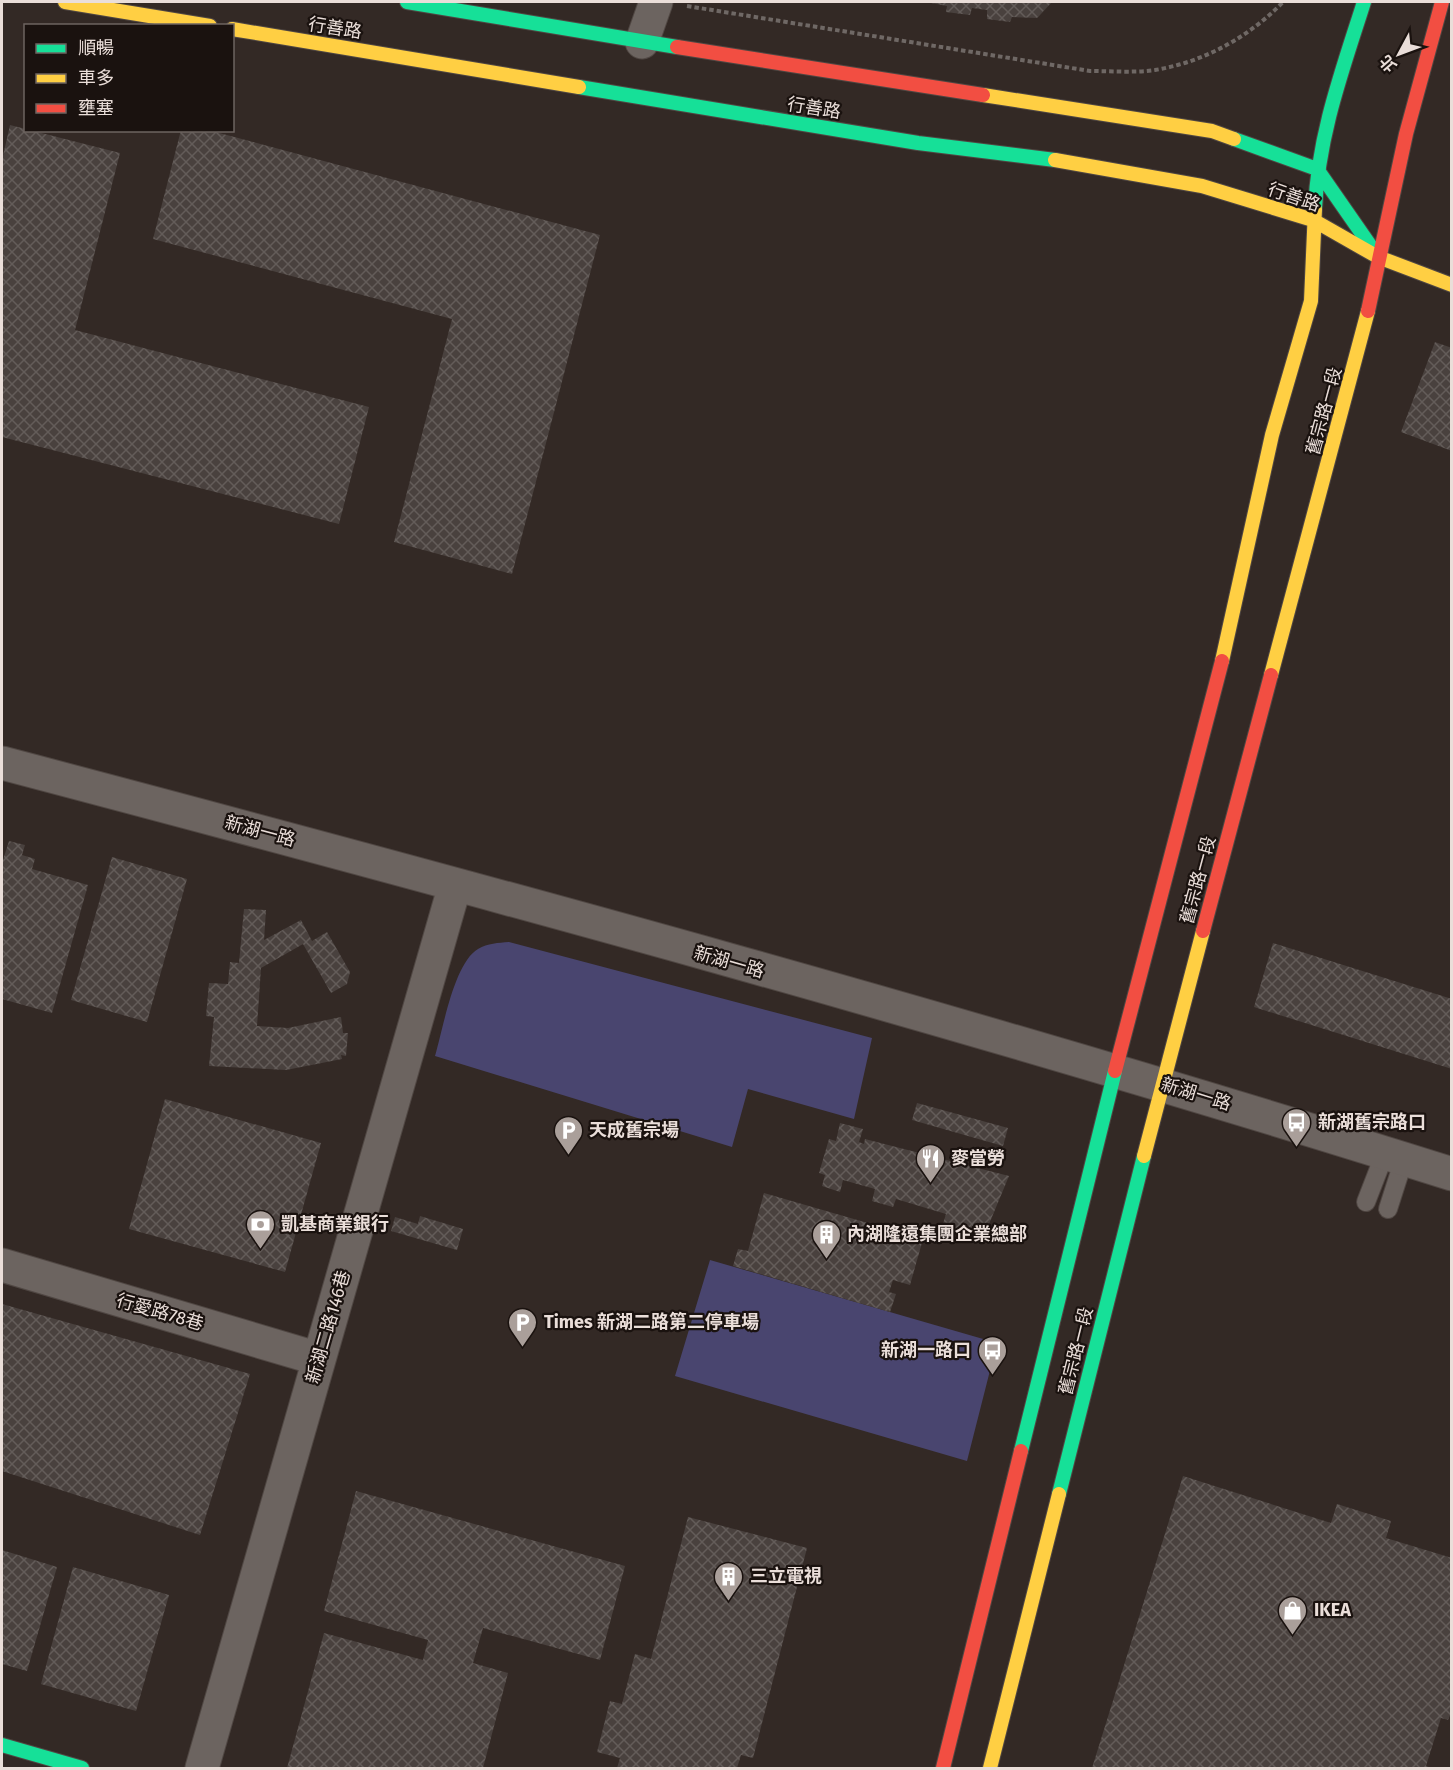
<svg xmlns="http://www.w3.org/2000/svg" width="1453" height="1770" font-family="'Fira Sans','Noto Sans TC',sans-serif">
  <defs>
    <pattern id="building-cross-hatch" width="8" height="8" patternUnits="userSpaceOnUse" patternTransform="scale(1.5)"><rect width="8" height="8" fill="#49413e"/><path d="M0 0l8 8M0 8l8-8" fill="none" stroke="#635c59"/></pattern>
  </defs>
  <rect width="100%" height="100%" fill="#332925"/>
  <path fill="#49456f" d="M 509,942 L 872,1038 L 854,1119 L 748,1089 L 732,1147 L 435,1056 C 443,1029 454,963 478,949 C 488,943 498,943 509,942 Z
    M 710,1260 L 997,1343 L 967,1461 L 675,1376 Z"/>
  <path fill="url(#building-cross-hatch)" d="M 926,2 L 1052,2 L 1037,18 L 1012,17 L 1010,22 L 987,19 L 987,10 L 972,8 L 970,15 L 946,12 L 947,6 Z
    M 10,125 L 120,153 L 75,330 L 369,407 L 339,524 L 2,437 L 2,160 Z
    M 181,130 L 208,130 L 600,235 L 512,574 L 394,542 L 452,319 L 153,239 Z
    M 1435,342 L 1452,348 L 1452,451 L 1401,432 Z
    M 9,841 L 25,845 L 22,855 L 35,859 L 32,869 L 88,885 L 52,1013 L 2,999 L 2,863 Z
    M 112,857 L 187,879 L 147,1022 L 71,1000 Z
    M 244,909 L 266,910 L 264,940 L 301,920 L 312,941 L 327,932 L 350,972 L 347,984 L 331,993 L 303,944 L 261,968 L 257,1026 L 288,1028 L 341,1017 L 343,1033 L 348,1033 L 346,1056 L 341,1055 L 342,1059 L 286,1070 L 209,1066 L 214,1017 L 206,1016 L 209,983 L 228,984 L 230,962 L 239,963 Z
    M 1273,943 L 1452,999 L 1452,1069 L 1254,1007 Z
    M 165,1099 L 321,1143 L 285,1272 L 129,1229 Z
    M 917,1103 L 1008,1128 L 1003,1146 L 912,1120 Z
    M 840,1123 L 863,1129 L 859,1142 L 864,1144 L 865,1139 L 1009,1176 L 982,1241 L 941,1230 L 946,1214 L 896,1199 L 893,1207 L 872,1201 L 875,1189 L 843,1180 L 840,1192 L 822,1186 L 825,1175 L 819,1173 L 829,1139 L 836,1141 Z
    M 764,1193 L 923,1239 L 910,1285 L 893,1280 L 889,1292 L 896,1294 L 890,1312 L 733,1266 L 738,1249 L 748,1251 Z
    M 420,1216 L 463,1229 L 457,1250 L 391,1231 L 395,1217 L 418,1224 Z
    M 2,1304 L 250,1374 L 200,1535 L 2,1471 Z
    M 1183,1476 L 1331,1523 L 1337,1504 L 1391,1521 L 1386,1538 L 1452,1558 L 1452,1711 L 1448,1720 L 1441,1718 L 1426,1766 L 1432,1768 L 1092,1768 Z
    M 356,1491 L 625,1566 L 600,1660 L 483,1628 L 473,1663 L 508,1673 L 483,1768 L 287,1768 L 324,1633 L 423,1660 L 428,1640 L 324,1611 Z
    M 688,1517 L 807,1548 L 753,1758 L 741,1755 L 737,1768 L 617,1768 L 620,1758 L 597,1752 L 610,1701 L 622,1704 L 635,1654 L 651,1659 Z
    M 2,1550 L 57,1567 L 27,1671 L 2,1664 Z
    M 73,1567 L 169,1595 L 136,1711 L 41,1684 Z"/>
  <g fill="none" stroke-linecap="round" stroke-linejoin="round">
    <defs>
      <path id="lane" d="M 1366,1202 L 1385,1153
        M 1388,1209 L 1404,1159"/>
      <path id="street" d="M 642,42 L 656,2
        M 2,763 C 487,891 972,1023 1452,1174
        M 2,1265 L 319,1359
        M 202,1768 L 455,885"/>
      <path id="fast" d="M 407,2 L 677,47
        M 579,87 L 918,143 L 1055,160
        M 1234,139 L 1317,169 L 1374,251
        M 1315,209 C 1318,136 1342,71 1364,2
        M 1021,1451 L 1115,1071
        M 1059,1494 L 1144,1156
        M 2,1745 L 82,1768"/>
      <path id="slow" d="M 65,2 L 210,26
        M 232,29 L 579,87
        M 983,95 L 1212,131 L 1234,139
        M 1055,160 L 1202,186 L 1313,220 L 1378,257 L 1452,285
        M 1222,661 L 1272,435 L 1311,301 L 1315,209
        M 1271,675 L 1368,311
        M 1144,1156 L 1203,931
        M 990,1768 L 1059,1494"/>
      <path id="jam" d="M 677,47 L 983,95
        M 1368,311 L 1406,134 L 1442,2
        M 1203,931 L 1271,675
        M 1115,1071 L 1222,661
        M 943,1768 L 1021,1451"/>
    </defs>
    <use href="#lane" stroke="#504743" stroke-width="20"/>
    <use href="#street" stroke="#504743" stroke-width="35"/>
    <use href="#fast" stroke="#504743" stroke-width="16"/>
    <use href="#slow" stroke="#504743" stroke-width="16"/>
    <use href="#jam" stroke="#504743" stroke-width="16"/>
    <path stroke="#6f6865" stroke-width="4" stroke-dasharray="4.5 3" stroke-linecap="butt" d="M 687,6 L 1090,71 C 1111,71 1134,73 1155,70 C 1204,62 1249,37 1283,2"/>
    <use href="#lane" stroke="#6c6460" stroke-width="18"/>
    <use href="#street" stroke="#6c6460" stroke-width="33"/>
    <use href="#fast" stroke="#16e098" stroke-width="14"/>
    <use href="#slow" stroke="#ffcf43" stroke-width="14"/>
    <use href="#jam" stroke="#f24e42" stroke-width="14"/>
  </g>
  <defs>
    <symbol id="bus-pin" viewBox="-11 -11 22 30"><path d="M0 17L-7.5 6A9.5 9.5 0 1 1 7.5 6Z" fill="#aa9f9a" stroke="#1a120f"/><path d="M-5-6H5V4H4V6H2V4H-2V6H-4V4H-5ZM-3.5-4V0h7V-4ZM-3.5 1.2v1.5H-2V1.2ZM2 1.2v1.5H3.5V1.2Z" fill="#fff"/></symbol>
    <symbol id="parking-pin" viewBox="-11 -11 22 30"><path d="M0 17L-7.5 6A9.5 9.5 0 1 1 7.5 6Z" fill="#aa9f9a" stroke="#1a120f"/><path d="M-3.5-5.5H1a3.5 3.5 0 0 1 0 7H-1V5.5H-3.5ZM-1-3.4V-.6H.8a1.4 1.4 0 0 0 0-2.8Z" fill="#fff"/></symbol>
    <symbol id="restaurant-pin" viewBox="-11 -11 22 30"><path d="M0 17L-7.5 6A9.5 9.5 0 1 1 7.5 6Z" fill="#aa9f9a" stroke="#1a120f"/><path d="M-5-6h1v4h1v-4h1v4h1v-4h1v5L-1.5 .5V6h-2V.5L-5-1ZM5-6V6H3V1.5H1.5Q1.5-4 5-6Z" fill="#fff"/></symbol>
    <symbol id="bank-pin" viewBox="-11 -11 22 30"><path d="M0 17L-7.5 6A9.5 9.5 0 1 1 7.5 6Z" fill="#aa9f9a" stroke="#1a120f"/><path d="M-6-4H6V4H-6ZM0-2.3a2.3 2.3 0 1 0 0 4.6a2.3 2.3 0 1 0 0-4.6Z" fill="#fff"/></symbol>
    <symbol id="building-pin" viewBox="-11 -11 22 30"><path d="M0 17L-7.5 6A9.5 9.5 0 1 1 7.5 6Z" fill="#aa9f9a" stroke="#1a120f"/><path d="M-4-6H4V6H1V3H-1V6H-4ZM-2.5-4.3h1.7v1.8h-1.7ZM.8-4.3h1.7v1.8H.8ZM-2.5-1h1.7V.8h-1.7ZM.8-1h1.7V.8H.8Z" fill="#fff"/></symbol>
    <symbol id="shop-pin" viewBox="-11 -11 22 30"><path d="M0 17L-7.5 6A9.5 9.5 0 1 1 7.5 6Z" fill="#aa9f9a" stroke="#1a120f"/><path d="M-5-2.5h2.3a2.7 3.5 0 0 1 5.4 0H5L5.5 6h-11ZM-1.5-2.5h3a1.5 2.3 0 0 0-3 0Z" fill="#fff"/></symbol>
  </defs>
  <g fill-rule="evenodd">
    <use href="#bus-pin" x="1280" y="1106" width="33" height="45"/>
    <use href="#parking-pin" x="552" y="1114" width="33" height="45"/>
    <use href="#restaurant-pin" x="914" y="1142" width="33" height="45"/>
    <use href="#bank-pin" x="244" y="1208" width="33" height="45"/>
    <use href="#building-pin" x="810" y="1218" width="33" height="45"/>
    <use href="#parking-pin" x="506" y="1306" width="33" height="45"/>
    <use href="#bus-pin" x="976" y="1334" width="33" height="45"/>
    <use href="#building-pin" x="712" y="1560" width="33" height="45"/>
    <use href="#shop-pin" x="1276" y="1594" width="33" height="45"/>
  </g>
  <g text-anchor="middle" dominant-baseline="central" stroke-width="4.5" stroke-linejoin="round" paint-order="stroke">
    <g font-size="18" fill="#eaded9" stroke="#1a120f">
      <text transform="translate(335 28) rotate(9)">行善路</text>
      <text transform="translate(814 108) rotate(9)">行善路</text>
      <text transform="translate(1294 197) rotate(19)">行善路</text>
      <text transform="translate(1324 411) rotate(-75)">舊宗路一段</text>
      <text transform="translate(260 831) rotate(15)">新湖一路</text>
      <text transform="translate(1198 880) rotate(-75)">舊宗路一段</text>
      <text transform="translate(729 962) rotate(16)">新湖一路</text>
      <text transform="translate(1196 1094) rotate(17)">新湖一路</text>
      <text transform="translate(160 1312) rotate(16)">行愛路78巷</text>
      <text transform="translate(328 1327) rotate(-74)">新湖二路146巷</text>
      <text transform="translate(1076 1351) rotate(-76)">舊宗路一段</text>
    </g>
    <g font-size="18" font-weight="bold" fill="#eaded9" stroke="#1a120f" text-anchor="start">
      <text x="1318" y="1122">新湖舊宗路口</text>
      <text x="589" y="1130">天成舊宗場</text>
      <text x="951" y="1158">麥當勞</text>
      <text x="281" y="1224">凱基商業銀行</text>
      <text x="847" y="1234">內湖隆遠集團企業總部</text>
      <text x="544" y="1322">Times 新湖二路第二停車場</text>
      <text x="971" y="1350" text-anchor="end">新湖一路口</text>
      <text x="750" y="1576">三立電視</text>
      <text x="1314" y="1610">IKEA</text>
    </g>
  </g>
  <rect width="1453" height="1770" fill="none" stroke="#eaded9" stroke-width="6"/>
  <rect x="24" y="24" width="210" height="108" fill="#1a120f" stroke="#6d6460" stroke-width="1.5"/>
  <rect x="36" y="44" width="30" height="9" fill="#16e098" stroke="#6d6460" stroke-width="1.5"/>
  <text x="78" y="54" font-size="18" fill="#eaded9">順暢</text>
  <rect x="36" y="74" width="30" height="9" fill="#ffcf43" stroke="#6d6460" stroke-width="1.5"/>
  <text x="78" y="84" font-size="18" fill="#eaded9">車多</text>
  <rect x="36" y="104" width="30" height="9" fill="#f24e42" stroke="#6d6460" stroke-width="1.5"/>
  <text x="78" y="114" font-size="18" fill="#eaded9">壅塞</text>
  <g transform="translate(1399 54) rotate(229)" stroke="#1a120f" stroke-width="4.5" paint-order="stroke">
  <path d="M0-4.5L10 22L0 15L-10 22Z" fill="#eaded9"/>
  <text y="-9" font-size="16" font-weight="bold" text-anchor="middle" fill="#eaded9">北</text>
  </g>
</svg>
